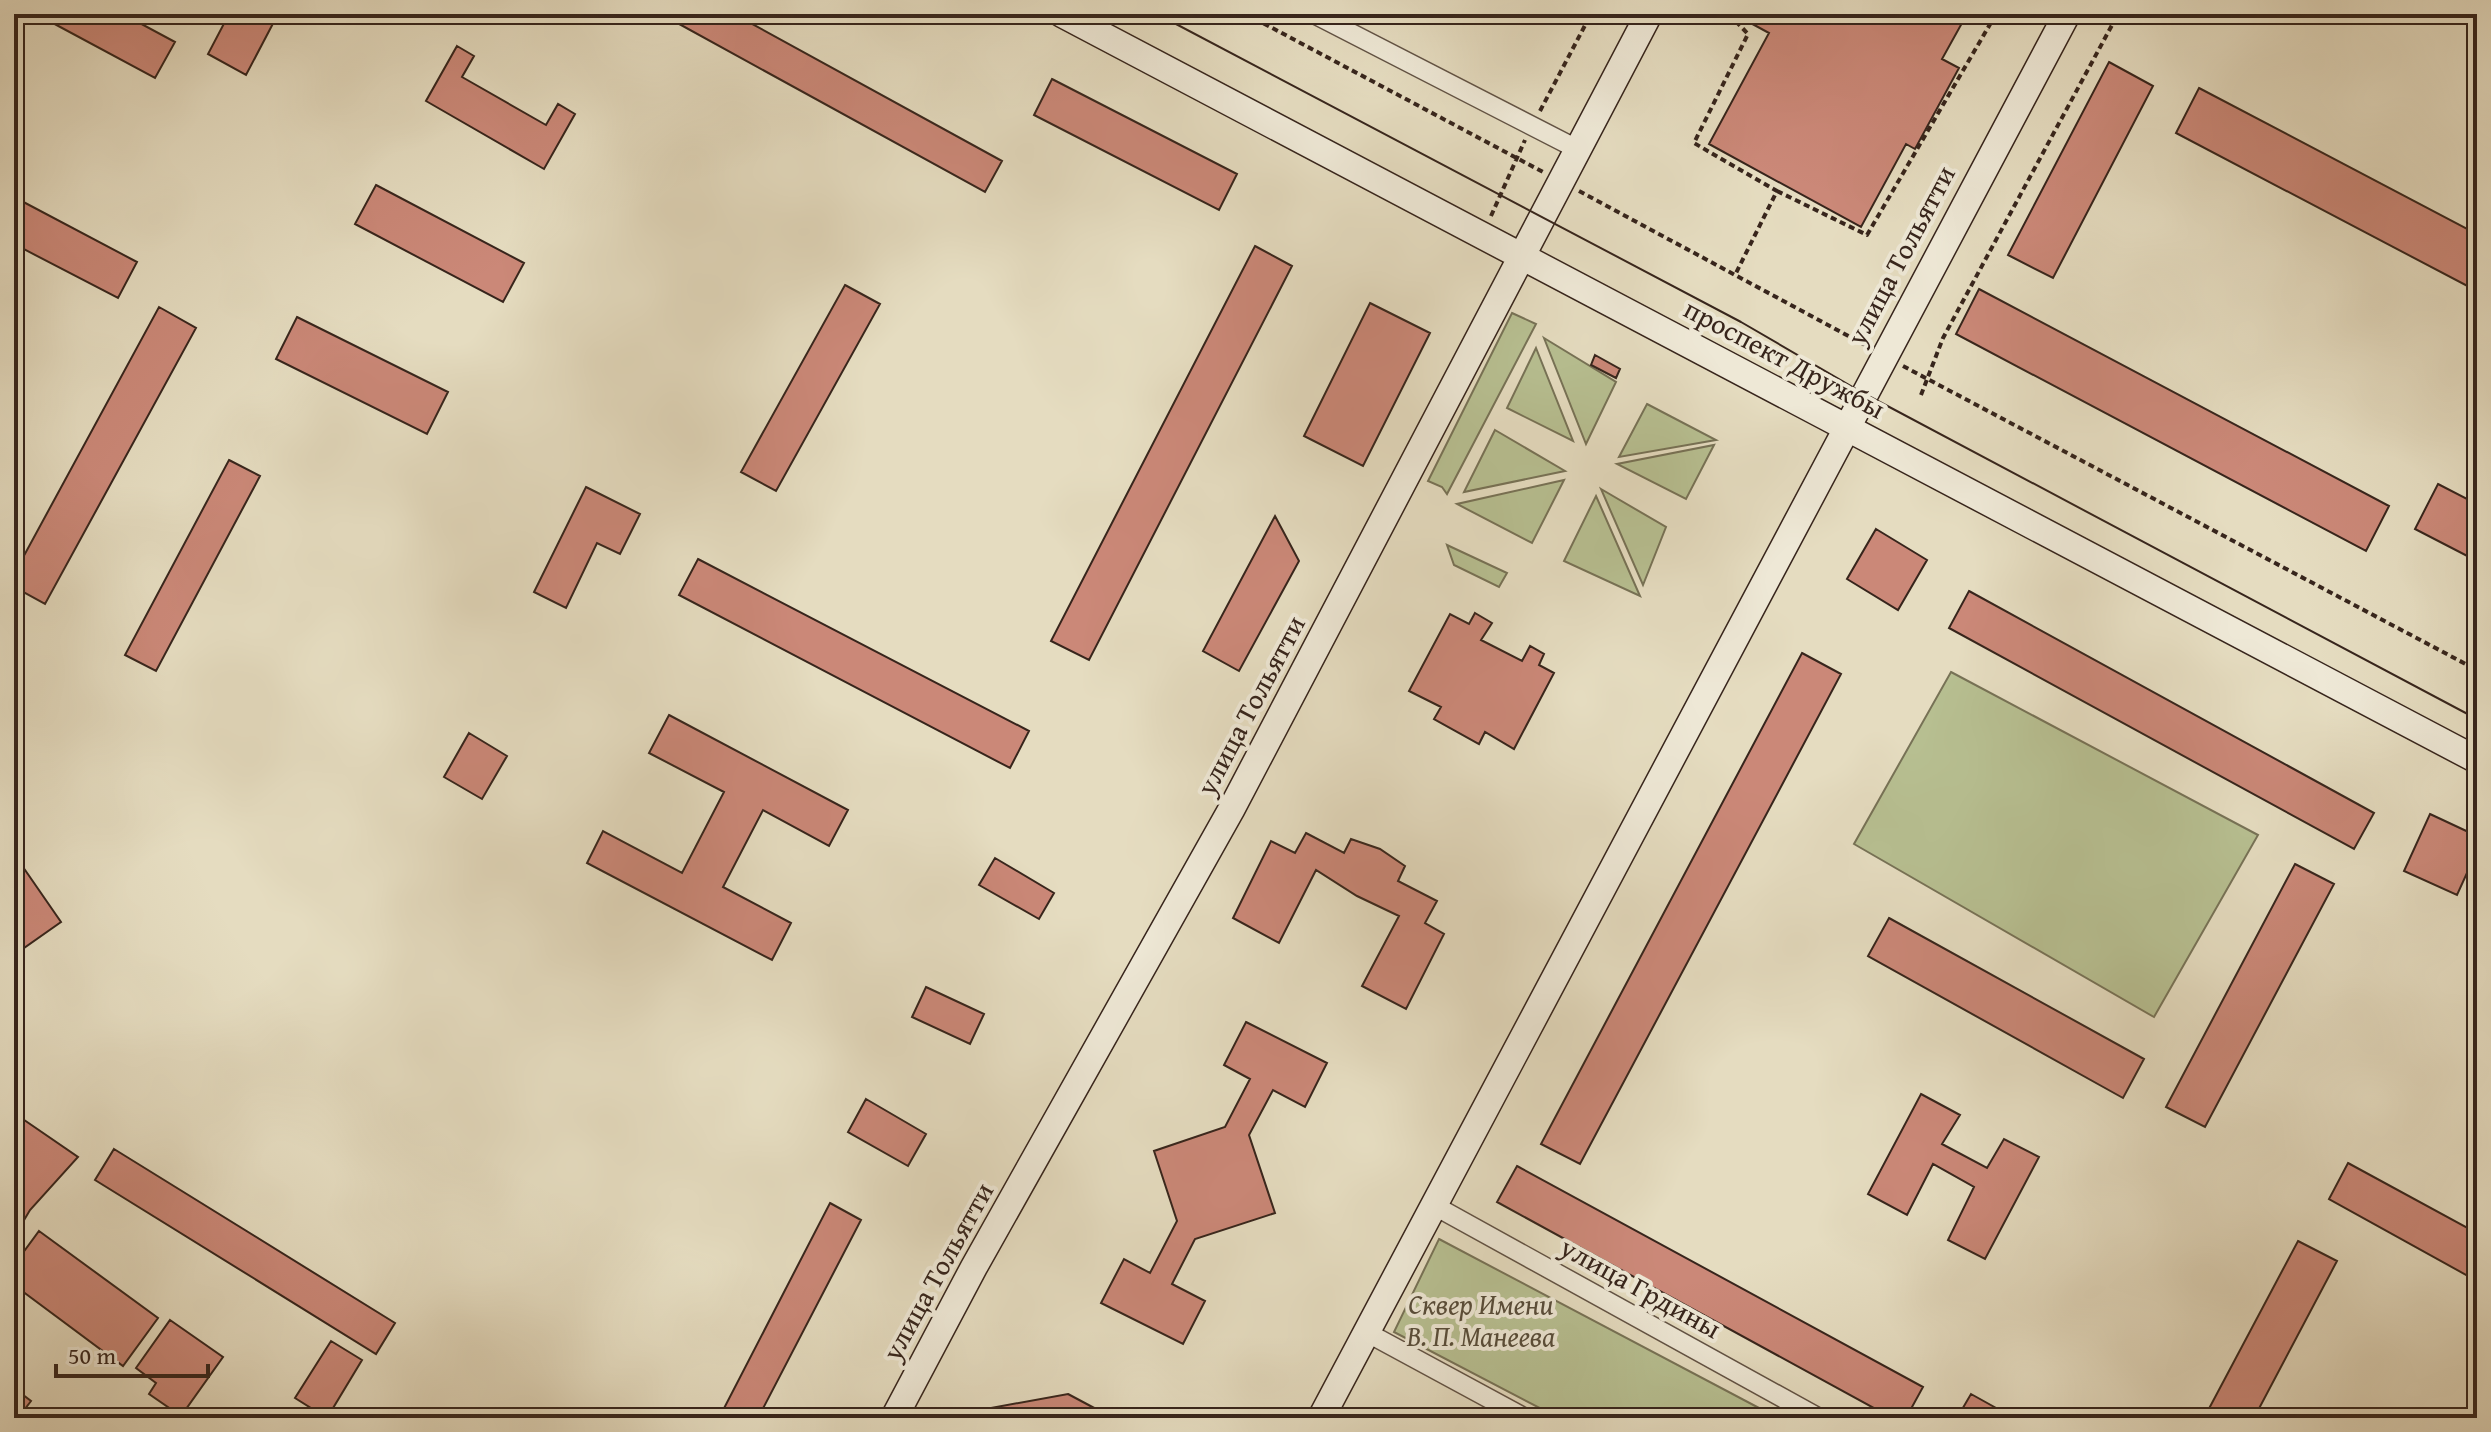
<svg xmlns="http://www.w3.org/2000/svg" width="2491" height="1432" font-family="'Gentium Book Plus',serif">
  <rect width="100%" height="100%" fill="#e5dcc0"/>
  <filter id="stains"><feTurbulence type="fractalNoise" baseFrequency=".0025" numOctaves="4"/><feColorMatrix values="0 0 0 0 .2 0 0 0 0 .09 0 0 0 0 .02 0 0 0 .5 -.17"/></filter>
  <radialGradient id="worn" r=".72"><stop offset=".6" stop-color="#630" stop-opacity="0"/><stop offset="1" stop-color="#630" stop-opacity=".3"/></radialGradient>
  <path fill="#b7bf91" stroke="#777256" stroke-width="2" d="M 1512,313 L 1536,324 L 1447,494 L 1442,487 L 1428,481 Z
    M 1544,338 L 1616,382 L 1586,444 Z
    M 1536,348 L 1573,441 L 1507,408 Z
    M 1647,404 L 1716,440 L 1619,457 Z
    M 1495,430 L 1565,471 L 1464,492 Z
    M 1714,445 L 1686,499 L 1617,464 Z
    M 1564,480 L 1532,543 L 1457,504 Z
    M 1601,489 L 1666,527 L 1643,585 Z
    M 1596,496 L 1640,596 L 1564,561 Z
    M 1447,545 L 1507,573 L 1499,587 L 1454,565 Z
    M 1951,672 L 2258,835 L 2154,1017 L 1854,844 Z
    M 1439,1239 L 1778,1418 L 1559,1418 L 1394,1332 Z"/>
  <path fill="#cb8878" stroke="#37251c" stroke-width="2" d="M 36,14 L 123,14 L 175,42 L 155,78 Z
    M 229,14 L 278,14 L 246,75 L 208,54 Z
    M 661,14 L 734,14 L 1002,161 L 985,192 Z
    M 1734,14 L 1967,14 L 1942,59 L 1959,68 L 1915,149 L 1906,144 L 1861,227 L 1709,144 L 1769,33 Z
    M 457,46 L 474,56 L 462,77 L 546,125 L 558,104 L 575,114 L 544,169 L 426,101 Z
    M 2109,62 L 2153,86 L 2053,278 L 2008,255 Z
    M 1052,79 L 1237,174 L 1219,210 L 1034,115 Z
    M 2199,88 L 2477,234 L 2477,291 L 2176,133 Z
    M 376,185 L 524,263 L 503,302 L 355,224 Z
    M 14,197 L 137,262 L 118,298 L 14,244 Z
    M 1255,246 L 1292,266 L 1089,660 L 1051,641 Z
    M 845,285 L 880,304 L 776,491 L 741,472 Z
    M 1979,289 L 2389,506 L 2366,551 L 1956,334 Z
    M 1370,303 L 1430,333 L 1363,466 L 1304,436 Z
    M 159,307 L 196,328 L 45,604 L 14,587 L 14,574 Z
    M 297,317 L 448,392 L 427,434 L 276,359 Z
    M 1595,355 L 1620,369 L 1616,378 L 1591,365 Z
    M 229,460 L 260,476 L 156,671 L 125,655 Z
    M 2438,484 L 2477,504 L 2477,561 L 2415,529 Z
    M 586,487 L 640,514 L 620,554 L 597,543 L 566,608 L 534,592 Z
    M 1275,516 L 1299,561 L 1239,671 L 1203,651 Z
    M 1876,529 L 1927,560 L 1898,610 L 1847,579 Z
    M 698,559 L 1029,731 L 1010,768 L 679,595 Z
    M 1969,591 L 2374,813 L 2354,849 L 1949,628 Z
    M 1475,613 L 1492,623 L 1481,640 L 1522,661 L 1530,646 L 1544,654 L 1539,665 L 1554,673 L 1514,749 L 1485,732 L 1479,744 L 1434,719 L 1441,707 L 1409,691 L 1450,614 L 1469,624 Z
    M 1802,653 L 1841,674 L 1580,1164 L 1541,1144 Z
    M 669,715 L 848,810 L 829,846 L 763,810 L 723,887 L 791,923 L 772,960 L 587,863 L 603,831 L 682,873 L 724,792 L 649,753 Z
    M 469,733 L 507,756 L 482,799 L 444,777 Z
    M 2430,814 L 2477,836 L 2477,851 L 2457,895 L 2404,871 Z
    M 1306,833 L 1344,853 L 1351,839 L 1380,849 L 1405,866 L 1398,881 L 1437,901 L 1425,923 L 1444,934 L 1406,1009 L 1362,986 L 1399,916 L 1357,896 L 1316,870 L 1279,943 L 1233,918 L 1271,841 L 1295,853 Z
    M 14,854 L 61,922 L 14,955 Z
    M 995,858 L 1054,893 L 1039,919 L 979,885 Z
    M 2295,864 L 2334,884 L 2205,1127 L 2166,1107 Z
    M 1889,918 L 2144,1059 L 2123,1098 L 1868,956 Z
    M 926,987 L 984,1014 L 970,1044 L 912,1017 Z
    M 1246,1022 L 1327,1063 L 1305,1107 L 1273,1090 L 1249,1135 L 1275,1213 L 1195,1239 L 1172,1284 L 1205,1301 L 1183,1344 L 1101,1303 L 1124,1259 L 1150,1273 L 1177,1221 L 1154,1151 L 1225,1127 L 1250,1079 L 1224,1065 Z
    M 1921,1094 L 1960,1115 L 1942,1144 L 1987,1168 L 2004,1139 L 2039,1157 L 1985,1259 L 1948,1240 L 1974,1187 L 1933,1164 L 1907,1215 L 1868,1194 Z
    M 866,1099 L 926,1134 L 908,1166 L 848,1132 Z
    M 14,1113 L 78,1157 L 30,1210 L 14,1237 Z
    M 114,1149 L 395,1323 L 376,1354 L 95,1180 Z
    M 2348,1163 L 2477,1233 L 2477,1281 L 2329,1199 Z
    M 1517,1166 L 1923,1387 L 1906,1418 L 1892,1418 L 1497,1202 Z
    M 830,1203 L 861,1220 L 758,1418 L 719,1418 Z
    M 39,1231 L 158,1318 L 123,1366 L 14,1285 L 14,1265 Z
    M 2298,1241 L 2337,1261 L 2254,1418 L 2204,1418 Z
    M 170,1320 L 223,1357 L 181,1416 L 149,1394 L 156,1383 L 136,1368 Z
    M 331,1341 L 362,1360 L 327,1418 L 295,1398 Z
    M 14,1388 L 31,1401 L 18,1418 L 14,1418 Z
    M 1068,1394 L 1113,1418 L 970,1418 L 969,1412 Z
    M 1971,1394 L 2014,1418 L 1957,1418 Z"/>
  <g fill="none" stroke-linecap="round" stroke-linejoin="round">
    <defs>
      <path id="street" d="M 1314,14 L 1577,149
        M 1435,1206 L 1819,1418
        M 1366,1332 L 1525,1418"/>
      <path id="secondary" d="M 1062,14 L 2477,760
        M 894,1418 L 974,1267 L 1231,810 L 1649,14
        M 1321,1418 L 2067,14"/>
    </defs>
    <use href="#street" stroke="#625345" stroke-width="21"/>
    <use href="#secondary" stroke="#37251c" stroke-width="29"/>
    <path stroke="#37251c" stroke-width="4" stroke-dasharray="6 4" stroke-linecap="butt" d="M 1246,14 L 1543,172
      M 1729,14 L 1748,34 L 1694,143 L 1777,191 L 1735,275
      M 1540,111 L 1591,14
      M 1579,191 L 1867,346
      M 1777,191 L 1867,235 L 1996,14
      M 1491,216 L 1525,140
      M 1903,366 L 2477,670
      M 1921,395 L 1943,338 L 2118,14"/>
    <use href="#street" stroke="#eee8d6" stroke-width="18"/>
    <use href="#secondary" stroke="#eee8d6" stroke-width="26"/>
    <path stroke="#37251c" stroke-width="2" d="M 1157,14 L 1741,322 L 1863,393 L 2477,719"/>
  </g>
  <g text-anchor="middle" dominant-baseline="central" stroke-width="8" stroke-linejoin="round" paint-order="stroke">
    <g font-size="28" fill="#37251c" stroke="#eee8d6">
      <text transform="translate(1900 255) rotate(-62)">улица Тольятти</text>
      <text transform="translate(1785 358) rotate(28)">проспект Дружбы</text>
      <text transform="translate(1250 705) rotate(-62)">улица Тольятти</text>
      <text transform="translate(937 1271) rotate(-61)">улица Тольятти</text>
      <text transform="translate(1641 1287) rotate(29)">улица Грдины</text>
    </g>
    <g font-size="28" font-style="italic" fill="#574c39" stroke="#eee8d6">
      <text x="1481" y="1303">Сквер Имени<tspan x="1481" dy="32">В. П. Манеева</tspan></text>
    </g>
  </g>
  <rect width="2491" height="1432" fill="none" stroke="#e5dcc0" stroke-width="48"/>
  <rect x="16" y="16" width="2459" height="1400" fill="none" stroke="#37251c" stroke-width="4"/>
  <rect x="24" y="24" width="2443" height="1384" fill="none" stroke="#37251c" stroke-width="2"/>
  <path d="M56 1364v12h152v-12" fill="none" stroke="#37251c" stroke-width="4"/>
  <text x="68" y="1364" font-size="24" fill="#37251c" stroke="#eee8d6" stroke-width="6" paint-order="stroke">50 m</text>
  <rect width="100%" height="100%" filter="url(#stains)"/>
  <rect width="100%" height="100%" fill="url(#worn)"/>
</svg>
